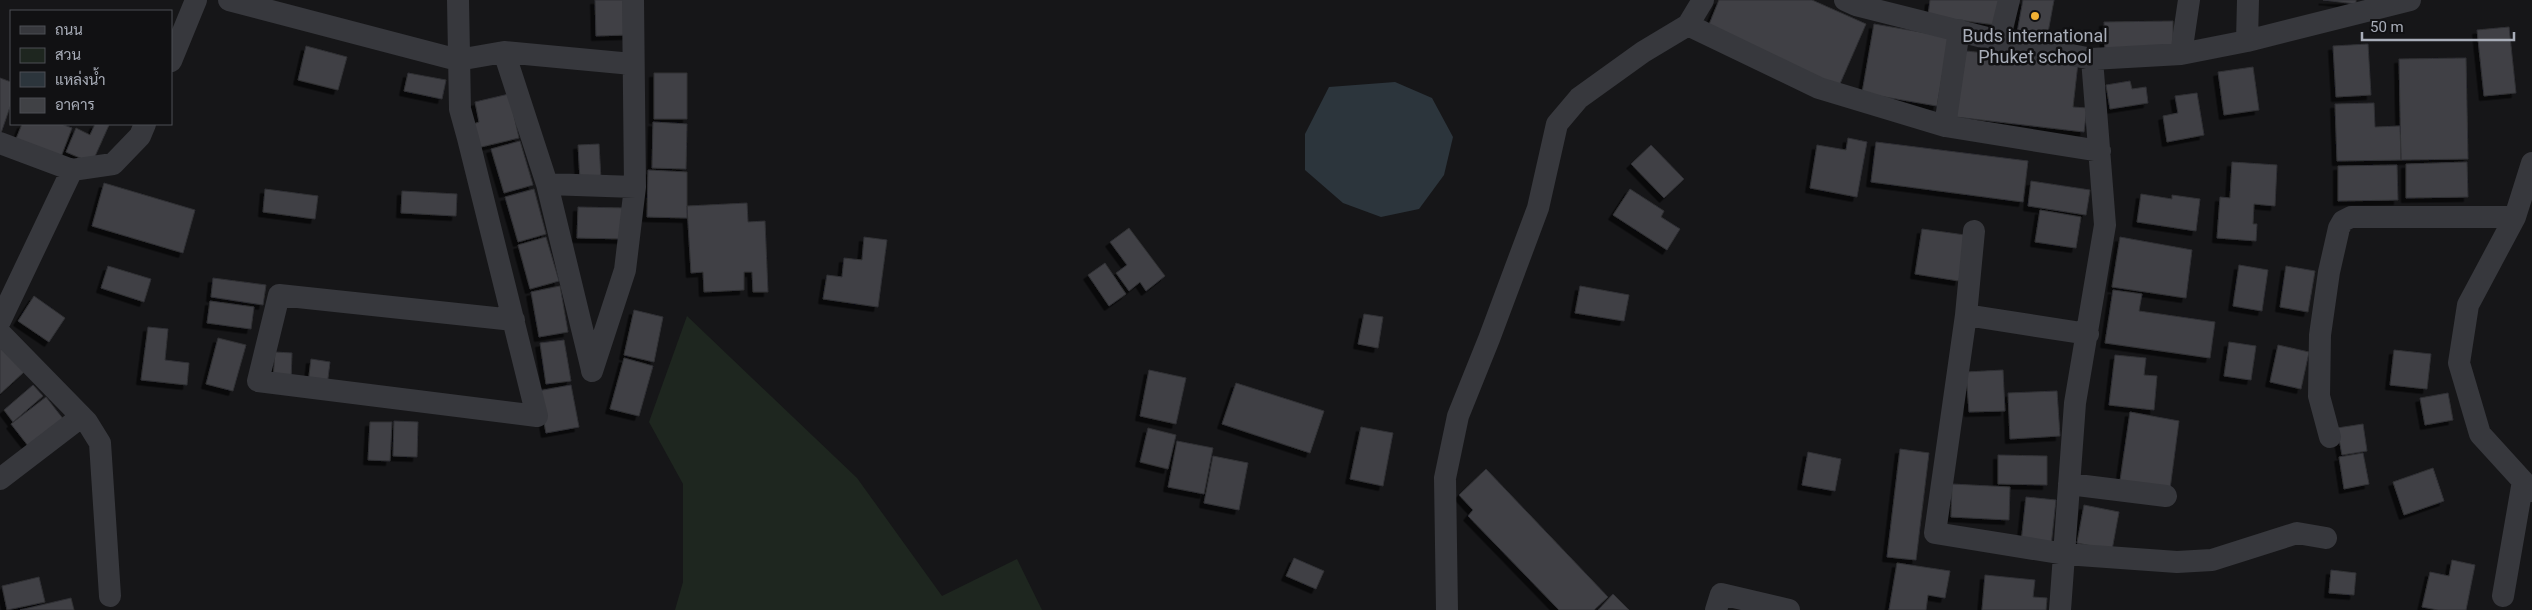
<svg xmlns="http://www.w3.org/2000/svg" width="2532" height="610" font-family="Roboto,Sarabun,sans-serif">
  <defs>
    <filter id="shadow"><feDropShadow dx="-4.5" dy="4.5" stdDeviation="0" flood-color="#0009"/></filter>
  </defs>
  <rect width="100%" height="100%" fill="#161618"/>
  <path fill="#1e261f" d="M 687,316 L 857,478 L 942,596 L 1017,559 L 1042,610 L 675,610 L 683,582 L 683,484 L 649,422 Z"/>
  <path fill="#2c353c" d="M 1395,82 L 1432,98 L 1453,137 L 1444,175 L 1419,209 L 1381,217 L 1343,203 L 1305,170 L 1305,134 L 1329,87 Z"/>
  <path fill="#404145" stroke="#303034" filter="url(#shadow)" d="M 595,0 L 626,0 L 627,35 L 596,36 Z
    M 1719,0 L 1812,0 L 1866,24 L 1839,86 L 1708,27 Z
    M 1930,0 L 1999,0 L 1996,25 L 1928,16 Z
    M 2023,0 L 2054,0 L 2047,38 L 2017,33 Z
    M 2323,0 L 2356,0 L 2356,4 Z
    M 2173,21 L 2173,49 L 2105,50 L 2104,22 Z
    M 1874,24 L 1949,37 L 1937,106 L 1862,93 Z
    M 2509,27 L 2516,93 L 2484,96 L 2477,30 Z
    M 2368,44 L 2371,95 L 2336,97 L 2333,46 Z
    M 306,46 L 347,57 L 338,90 L 298,80 Z
    M 1966,51 L 2078,63 L 2073,107 L 2087,108 L 2084,132 L 1956,117 Z
    M 2466,58 L 2468,159 L 2401,160 L 2399,59 Z
    M 2253,67 L 2259,110 L 2224,115 L 2218,72 Z
    M 408,73 L 446,80 L 442,99 L 404,91 Z
    M 654,73 L 687,73 L 687,119 L 654,119 Z
    M 0,78 L 11,82 L 11,104 L 0,136 Z
    M 2130,81 L 2132,89 L 2146,87 L 2148,103 L 2110,109 L 2106,85 Z
    M 2197,93 L 2204,135 L 2167,142 L 2163,116 L 2178,113 L 2175,96 Z
    M 509,94 L 519,138 L 477,148 L 471,125 L 479,122 L 475,102 Z
    M 2374,103 L 2375,127 L 2400,126 L 2401,160 L 2337,161 L 2335,104 Z
    M 653,122 L 687,124 L 686,169 L 652,168 Z
    M 22,124 L 61,124 L 72,128 L 59,162 L 14,144 Z
    M 95,124 L 109,125 L 92,163 L 66,152 L 76,128 L 90,135 Z
    M 1848,138 L 1867,142 L 1857,197 L 1810,188 L 1817,145 L 1846,150 Z
    M 520,141 L 533,185 L 504,193 L 491,149 Z
    M 1876,142 L 2028,161 L 2023,202 L 1871,182 Z
    M 599,144 L 601,179 L 580,180 L 578,145 Z
    M 1651,145 L 1684,179 L 1664,198 L 1631,164 Z
    M 2232,162 L 2277,165 L 2275,206 L 2254,204 L 2253,224 L 2257,224 L 2256,241 L 2217,238 L 2220,197 L 2230,198 Z
    M 2467,162 L 2468,197 L 2406,198 L 2406,164 Z
    M 2397,165 L 2398,200 L 2338,201 L 2338,166 Z
    M 648,170 L 687,172 L 687,218 L 647,217 Z
    M 2031,181 L 2090,190 L 2086,215 L 2028,206 Z
    M 104,183 L 195,210 L 183,253 L 92,226 Z
    M 265,189 L 318,196 L 315,219 L 263,212 Z
    M 534,189 L 546,234 L 518,242 L 505,197 Z
    M 1630,189 L 1664,211 L 1661,217 L 1680,229 L 1667,250 L 1613,215 Z
    M 402,191 L 457,194 L 456,216 L 401,213 Z
    M 2141,194 L 2172,199 L 2172,195 L 2200,199 L 2196,231 L 2137,222 Z
    M 747,203 L 748,222 L 765,221 L 768,292 L 753,292 L 752,272 L 744,272 L 744,290 L 704,292 L 703,272 L 691,273 L 687,206 Z
    M 578,207 L 626,208 L 625,239 L 577,238 Z
    M 2040,210 L 2081,217 L 2076,248 L 2035,242 Z
    M 1129,228 L 1165,276 L 1146,291 L 1140,282 L 1129,291 L 1116,273 L 1127,265 L 1110,242 Z
    M 1922,229 L 1965,235 L 1959,281 L 1915,274 Z
    M 546,237 L 559,281 L 530,289 L 518,245 Z
    M 864,237 L 887,240 L 878,307 L 823,299 L 827,275 L 842,277 L 844,258 L 862,260 Z
    M 2120,237 L 2192,250 L 2186,298 L 2112,287 Z
    M 1105,263 L 1126,294 L 1109,306 L 1088,275 Z
    M 2239,265 L 2268,270 L 2262,311 L 2233,306 Z
    M 108,266 L 151,279 L 144,302 L 101,288 Z
    M 2286,266 L 2315,271 L 2308,312 L 2280,307 Z
    M 213,278 L 266,285 L 263,305 L 211,297 Z
    M 560,286 L 568,332 L 539,337 L 531,292 Z
    M 1580,286 L 1629,295 L 1624,321 L 1575,313 Z
    M 2113,290 L 2142,294 L 2139,311 L 2215,322 L 2210,358 L 2105,343 Z
    M 34,296 L 65,318 L 49,342 L 18,321 Z
    M 210,301 L 254,307 L 251,329 L 207,323 Z
    M 634,310 L 663,317 L 654,362 L 624,355 Z
    M 1364,314 L 1383,317 L 1378,348 L 1358,344 Z
    M 148,327 L 168,329 L 165,360 L 189,363 L 187,385 L 141,380 Z
    M 218,338 L 246,345 L 233,391 L 206,384 Z
    M 564,340 L 571,381 L 546,384 L 540,343 Z
    M 2229,342 L 2256,346 L 2251,380 L 2224,376 Z
    M 2278,345 L 2309,352 L 2301,389 L 2270,382 Z
    M 0,346 L 24,372 L 0,394 Z
    M 2394,350 L 2431,354 L 2427,389 L 2390,385 Z
    M 275,352 L 292,353 L 291,381 L 273,381 Z
    M 2115,355 L 2146,358 L 2144,375 L 2157,376 L 2154,410 L 2109,405 Z
    M 624,358 L 653,366 L 639,416 L 610,409 Z
    M 311,359 L 330,362 L 327,386 L 308,384 Z
    M 1149,370 L 1186,378 L 1176,424 L 1140,416 Z
    M 2003,370 L 2005,411 L 1969,412 L 1966,372 Z
    M 1236,383 L 1324,411 L 1310,453 L 1222,424 Z
    M 33,385 L 43,396 L 13,422 L 4,410 Z
    M 571,385 L 579,427 L 546,433 L 538,391 Z
    M 2057,391 L 2060,436 L 2010,439 L 2008,393 Z
    M 2448,393 L 2453,420 L 2425,425 L 2420,398 Z
    M 46,397 L 64,420 L 29,447 L 11,424 Z
    M 2130,412 L 2179,421 L 2170,489 L 2120,481 Z
    M 394,421 L 418,422 L 417,457 L 393,456 Z
    M 370,422 L 392,422 L 390,461 L 368,460 Z
    M 2363,424 L 2367,451 L 2342,455 L 2337,428 Z
    M 1361,427 L 1393,433 L 1383,486 L 1350,479 Z
    M 1148,428 L 1176,435 L 1168,469 L 1140,462 Z
    M 1177,441 L 1213,448 L 1204,494 L 1168,487 Z
    M 1900,449 L 1929,453 L 1916,560 L 1887,557 Z
    M 1808,452 L 1841,459 L 1835,491 L 1802,485 Z
    M 2363,453 L 2369,484 L 2344,489 L 2339,457 Z
    M 1998,455 L 2047,456 L 2047,485 L 1998,484 Z
    M 1213,456 L 1248,463 L 1239,510 L 1204,503 Z
    M 2433,468 L 2444,501 L 2404,515 L 2393,482 Z
    M 1486,469 L 1608,597 L 1594,610 L 1559,610 L 1468,516 L 1473,510 L 1459,495 Z
    M 1952,484 L 2010,487 L 2009,520 L 1951,517 Z
    M 2026,497 L 2056,500 L 2051,546 L 2021,543 Z
    M 2084,505 L 2119,512 L 2112,550 L 2077,543 Z
    M 1294,558 L 1324,571 L 1316,589 L 1286,576 Z
    M 2452,560 L 2475,565 L 2466,610 L 2438,610 L 2422,607 L 2430,572 L 2449,576 Z
    M 1897,563 L 1950,571 L 1945,598 L 1928,595 L 1926,610 L 1889,610 Z
    M 2331,570 L 2356,573 L 2354,595 L 2329,593 Z
    M 1985,575 L 2035,580 L 2033,597 L 2047,598 L 2046,610 L 1982,610 Z
    M 39,577 L 45,602 L 7,610 L 2,586 Z
    M 1613,594 L 1629,610 L 1598,610 Z
    M 71,598 L 74,610 L 20,610 Z"/>
  <g fill="none" stroke-linecap="round" stroke-linejoin="round">
    <path stroke="#37383d" stroke-width="22" d="M 229,0 L 458,60 L 504,52 L 632,64
      M 458,0 L 460,109 L 468,138 L 537,416 L 258,381 L 279,295 L 514,320
      M 1845,0 L 1856,5 L 1999,41 L 2092,59 L 2181,54 L 2247,41 L 2410,0
      M 1688,25 L 1819,88 L 1945,126 L 2100,151
      M 1999,41 L 2009,0
      M 2247,41 L 2248,0
      M 504,52 L 547,184 L 592,370
      M 2181,54 L 2189,0
      M 171,61 L 196,0
      M 1945,126 L 1959,30
      M 0,143 L 72,170 L 113,164 L 140,136 L 145,124
      M 2532,163 L 2515,217 L 2468,305 L 2459,363 L 2480,434 L 2532,491
      M 547,184 L 635,187
      M 1974,231 L 1966,315 L 1935,533 L 2065,554 L 2177,562 L 2212,560 L 2297,533 L 2326,538
      M 1966,315 L 2088,334
      M 0,321 L 72,170
      M 0,333 L 87,422 L 100,443 L 110,596
      M 592,371 L 625,270 L 635,187 L 633,0
      M 2330,437 L 2319,396 L 2320,335 L 2329,272 L 2339,228 L 2343,221 L 2351,217 L 2515,217
      M 0,479 L 81,417
      M 2069,484 L 2166,496
      M 2503,596 L 2523,481
      M 1447,610 L 1445,478 L 1458,416 L 1489,339 L 1538,208 L 1557,124 L 1579,98 L 1643,52 L 1688,25 L 1703,0
      M 1716,610 L 1721,594 L 1789,610
      M 2060,610 L 2075,403 L 2105,225 L 2092,59"/>
  </g>
  <circle fill="#f2b134" stroke="#111113" stroke-width="2" cx="2035" cy="16" r="5"/>
  <g text-anchor="middle" dominant-baseline="central" stroke-width="5" stroke-linejoin="round" paint-order="stroke">
    <g font-size="18" fill="#a8adb8" stroke="#111113">
      <text x="2035" y="35">Buds international<tspan x="2035" dy="21">Phuket school</tspan></text>
    </g>
  </g>
  <rect x="10" y="10" width="162" height="115" fill="#111113" stroke="#4d4f55"/>
  <rect x="20" y="26" width="25" height="8" fill="#37383d" stroke="#4d4f55"/>
  <text x="55" y="35" font-size="15" fill="#a8adb8">ถนน</text>
  <rect x="20" y="48" width="25" height="15" fill="#1e261f" stroke="#4d4f55"/>
  <text x="55" y="60" font-size="15" fill="#a8adb8">สวน</text>
  <rect x="20" y="72" width="25" height="15" fill="#2c353c" stroke="#4d4f55"/>
  <text x="55" y="85" font-size="15" fill="#a8adb8">แหล่งน้ำ</text>
  <rect x="20" y="98" width="25" height="15" fill="#404145" stroke="#4d4f55"/>
  <text x="55" y="110" font-size="15" fill="#a8adb8">อาคาร</text>
  <path d="M2362 32v8h152v-8" fill="none" stroke="#a8adb8" stroke-width="2.5"/>
  <text x="2370" y="32" font-size="15" fill="#a8adb8" stroke="#111113" stroke-width="4" paint-order="stroke">50 m</text>
</svg>
